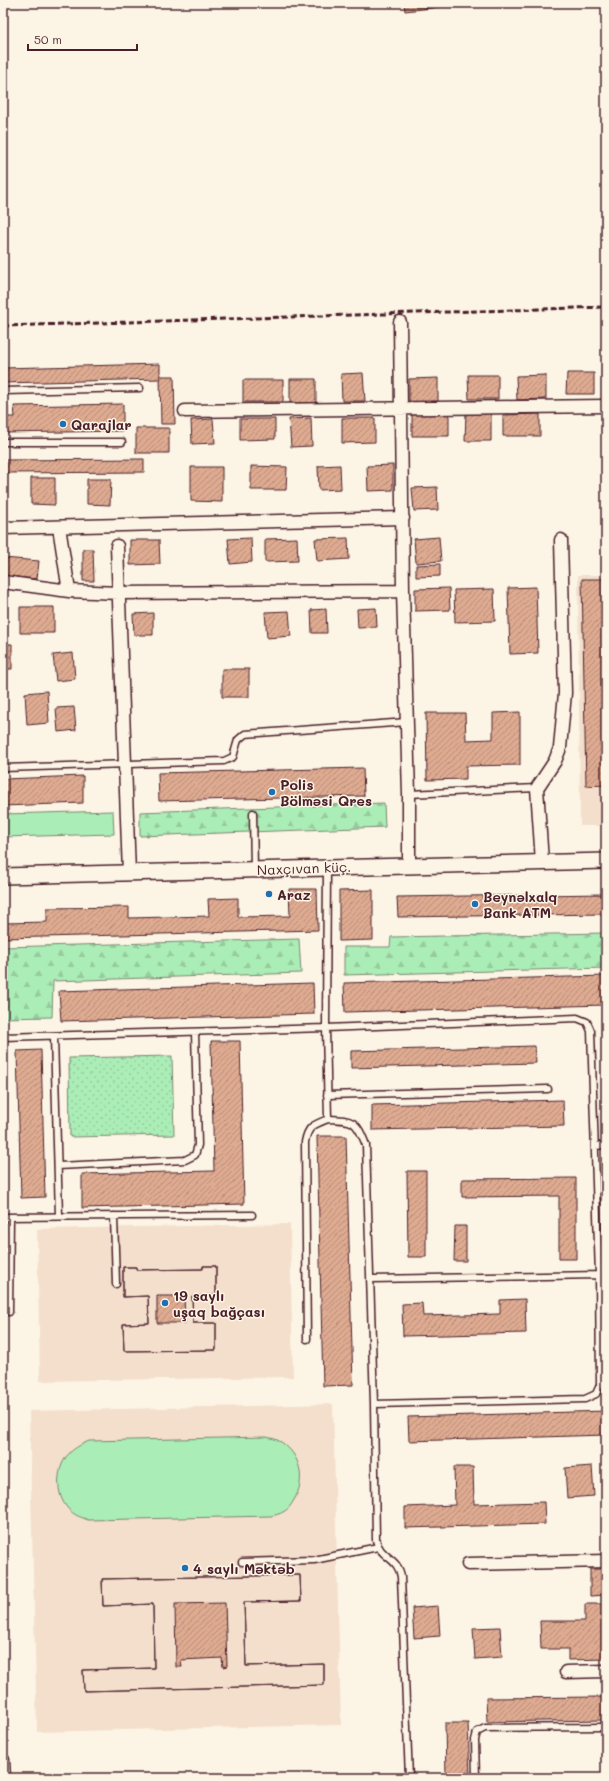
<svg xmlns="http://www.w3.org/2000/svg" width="609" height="1781" font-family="Mali,sans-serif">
  <defs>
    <pattern id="forest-firs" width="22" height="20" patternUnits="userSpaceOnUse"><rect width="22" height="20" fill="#abedb6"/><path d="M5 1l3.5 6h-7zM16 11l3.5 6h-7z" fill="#95cb9d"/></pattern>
    <pattern id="park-dots" width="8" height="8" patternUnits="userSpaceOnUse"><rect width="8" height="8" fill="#abedb6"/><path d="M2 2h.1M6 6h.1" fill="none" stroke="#95cb9d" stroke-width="1.8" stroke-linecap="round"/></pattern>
    <pattern id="building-hatch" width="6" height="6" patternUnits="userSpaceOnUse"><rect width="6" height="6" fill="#deab91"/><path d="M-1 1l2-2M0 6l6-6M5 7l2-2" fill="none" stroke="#b68b77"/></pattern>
  </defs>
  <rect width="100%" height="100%" fill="#fcf5e5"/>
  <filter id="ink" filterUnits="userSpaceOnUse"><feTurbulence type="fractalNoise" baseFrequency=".025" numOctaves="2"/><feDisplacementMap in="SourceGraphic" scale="8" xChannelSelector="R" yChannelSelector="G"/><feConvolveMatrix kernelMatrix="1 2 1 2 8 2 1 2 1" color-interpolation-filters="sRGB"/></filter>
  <g filter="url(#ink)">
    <path fill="#f3dfcc" d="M 578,575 L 606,575 L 606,826 L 580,826 Z
      M 290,1224 L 293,1377 L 40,1381 L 37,1229 Z
      M 333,1404 L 341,1725 L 37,1732 L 29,1411 Z"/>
    <path fill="#abedb6" stroke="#7a8670" d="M 113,811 L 114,834 L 3,837 L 3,814 Z
      M 266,1437 C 271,1438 277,1439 281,1442 C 301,1455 306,1480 294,1500 C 291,1505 288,1510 283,1512 C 280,1514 275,1515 271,1516 L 88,1520 C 84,1518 79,1517 76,1515 C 56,1504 54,1474 66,1457 C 72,1449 80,1445 89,1441 Z"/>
    <path fill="url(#forest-firs)" stroke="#7a8670" d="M 384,803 L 385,827 L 140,836 L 140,812 Z
      M 606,933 L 606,968 L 344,975 L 344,947 L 390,947 L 391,937 Z
      M 299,939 L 301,973 L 53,981 L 52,1017 L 3,1018 L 3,947 Z"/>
    <path fill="url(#park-dots)" stroke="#7a8670" d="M 172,1056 L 174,1135 L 70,1137 L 69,1058 Z"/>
    <path fill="url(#building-hatch)" stroke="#4a1f2b" fill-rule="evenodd" d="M 404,3 L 440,3 L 440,7 L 405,11 Z
      M 160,364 L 160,379 L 3,383 L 3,368 Z
      M 363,373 L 365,401 L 342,401 L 341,374 Z
      M 567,373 L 594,373 L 594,394 L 566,394 Z
      M 468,375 L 498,375 L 498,399 L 469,399 Z
      M 546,375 L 546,399 L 517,400 L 516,376 Z
      M 160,376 L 174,376 L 175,424 L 161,424 Z
      M 438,378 L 438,403 L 409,403 L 409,379 Z
      M 290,379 L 316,379 L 316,403 L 290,403 Z
      M 243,380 L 283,380 L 283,402 L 243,402 Z
      M 123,404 L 123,431 L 3,433 L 3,406 L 8,406 L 8,417 L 15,417 L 14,406 Z
      M 466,413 L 491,413 L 491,441 L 465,441 Z
      M 412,414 L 449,414 L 449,436 L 412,436 Z
      M 540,414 L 540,436 L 503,436 L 503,415 Z
      M 311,418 L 312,446 L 291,447 L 289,419 Z
      M 342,418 L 375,418 L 375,442 L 342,443 Z
      M 213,419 L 215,443 L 192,444 L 191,420 Z
      M 240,419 L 275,419 L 275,439 L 240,440 Z
      M 136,428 L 169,428 L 169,453 L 136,453 Z
      M 144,459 L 144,472 L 3,473 L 3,460 Z
      M 340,465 L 341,489 L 319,490 L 318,466 Z
      M 393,465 L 393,490 L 368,491 L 367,466 Z
      M 251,466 L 287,467 L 286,490 L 251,490 Z
      M 191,467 L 222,467 L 222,502 L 191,501 Z
      M 31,478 L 55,478 L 55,505 L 31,504 Z
      M 87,479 L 111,479 L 110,505 L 87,504 Z
      M 437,487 L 438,510 L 414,511 L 412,488 Z
      M 439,537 L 441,561 L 416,563 L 414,539 Z
      M 251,538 L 252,562 L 230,564 L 228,539 Z
      M 297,538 L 298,561 L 265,562 L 265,539 Z
      M 348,538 L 349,559 L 317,561 L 315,539 Z
      M 130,540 L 159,540 L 160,564 L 130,565 Z
      M 83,549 L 93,549 L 94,581 L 83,581 Z
      M 3,558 L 39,561 L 37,579 L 3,576 Z
      M 440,564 L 440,576 L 416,577 L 416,565 Z
      M 582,579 L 606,579 L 606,785 L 586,786 Z
      M 536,587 L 538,653 L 510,654 L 508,588 Z
      M 449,588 L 450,610 L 415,611 L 415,589 Z
      M 494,589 L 495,621 L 455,622 L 454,590 Z
      M 20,607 L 54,607 L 54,633 L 20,633 Z
      M 376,608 L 377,627 L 358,628 L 357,609 Z
      M 326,609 L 327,633 L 312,633 L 311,610 Z
      M 289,611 L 291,636 L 267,638 L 265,612 Z
      M 153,613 L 153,635 L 134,635 L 133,614 Z
      M 3,644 L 12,644 L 12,669 L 3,669 Z
      M 73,653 L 75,679 L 56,681 L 53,655 Z
      M 222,669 L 249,669 L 249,697 L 222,697 Z
      M 47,691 L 49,723 L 27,725 L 25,693 Z
      M 74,707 L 76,730 L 58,732 L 56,708 Z
      M 520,712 L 520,765 L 466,766 L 466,779 L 427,780 L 426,713 L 465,713 L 466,740 L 493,739 L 493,713 Z
      M 363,768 L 364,796 L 159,801 L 158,773 Z
      M 83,776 L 83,803 L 3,806 L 3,779 Z
      M 289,889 L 317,889 L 318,930 L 3,938 L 3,923 L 47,922 L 47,908 L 129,907 L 129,918 L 209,916 L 208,899 L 238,898 L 238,917 L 290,916 Z
      M 373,890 L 373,940 L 339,941 L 339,891 Z
      M 606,894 L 606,914 L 398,917 L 397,897 Z
      M 606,976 L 606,1027 L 605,1005 L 345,1012 L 344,983 Z
      M 313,983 L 314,1014 L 61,1021 L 59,991 Z
      M 211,1041 L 240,1041 L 244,1204 L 82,1208 L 82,1174 L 214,1171 Z
      M 535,1046 L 536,1063 L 351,1068 L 351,1051 Z
      M 41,1050 L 45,1197 L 21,1198 L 17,1051 Z
      M 563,1100 L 564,1126 L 372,1130 L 372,1105 Z
      M 317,1136 L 346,1136 L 353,1385 L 323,1386 Z
      M 407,1171 L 426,1171 L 426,1257 L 408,1257 Z
      M 576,1178 L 576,1259 L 559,1259 L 559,1196 L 462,1197 L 462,1179 Z
      M 455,1226 L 466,1226 L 466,1261 L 454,1261 Z
      M 203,1266 L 216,1266 L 216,1295 L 192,1296 L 193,1323 L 216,1323 L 216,1350 L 124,1351 L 123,1324 L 149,1323 L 148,1296 L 123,1297 L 123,1267 L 136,1267 L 136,1270 L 203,1269 ZM 157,1296 L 184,1296 L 185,1323 L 157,1323 Z
      M 203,1266 L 216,1266 L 216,1295 L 192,1296 L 193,1323 L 216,1323 L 216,1350 L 124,1351 L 123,1324 L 149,1323 L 148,1296 L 123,1297 L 123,1267 L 136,1267 L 136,1270 L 203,1269 Z
      M 525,1299 L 526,1333 L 403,1336 L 402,1304 L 422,1303 L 423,1316 L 500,1314 L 500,1300 Z
      M 606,1411 L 606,1435 L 409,1441 L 408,1417 Z
      M 592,1466 L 594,1496 L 567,1498 L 565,1468 Z
      M 454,1467 L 473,1467 L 474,1504 L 544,1502 L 545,1524 L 405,1528 L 405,1507 L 455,1505 Z
      M 590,1569 L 606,1569 L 606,1595 L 590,1596 Z
      M 300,1575 L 301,1601 L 244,1602 L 246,1666 L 324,1664 L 324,1685 L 84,1691 L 83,1670 L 154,1668 L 153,1604 L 103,1606 L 102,1579 ZM 225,1603 L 227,1666 L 223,1667 L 222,1658 L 181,1660 L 182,1667 L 176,1667 L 175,1604 Z
      M 300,1575 L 301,1601 L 244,1602 L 246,1666 L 324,1664 L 324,1685 L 84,1691 L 83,1670 L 154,1668 L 153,1604 L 103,1606 L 102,1579 Z
      M 585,1604 L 606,1604 L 606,1659 L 568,1660 L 568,1649 L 541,1649 L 540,1621 L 585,1621 Z
      M 438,1606 L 440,1636 L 414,1638 L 412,1608 Z
      M 500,1627 L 502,1657 L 475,1659 L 473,1628 Z
      M 604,1697 L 604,1720 L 487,1722 L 486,1698 Z
      M 445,1723 L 468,1723 L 470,1778 L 446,1778 Z"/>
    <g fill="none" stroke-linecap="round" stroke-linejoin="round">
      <defs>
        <path id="service" d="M 3,391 L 140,388
          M 3,442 L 122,442
          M 3,768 L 224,761 L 233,757 L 238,740 L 245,734 L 407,722
          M 409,794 L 537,788
          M 253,813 L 254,869
          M 54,1036 L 59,1216
          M 3,1037 L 326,1028 L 577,1018 L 587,1022 L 591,1031 L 599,1275 L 600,1385 L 596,1394 L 585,1399 L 374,1404 L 376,1540 C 380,1558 399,1558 401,1577 L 409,1778
          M 327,1095 L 548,1089
          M 328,1119 C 354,1120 356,1120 366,1145 L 374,1404
          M 595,1146 L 606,1145
          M 58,1166 L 185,1160 L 195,1155 L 198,1145 L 195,1032
          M 114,1216 L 116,1284
          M 3,1217 L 252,1215
          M 371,1279 L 599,1275
          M 9,1312 L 10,1217
          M 307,1339 L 305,1142 C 308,1126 313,1125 328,1119 L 326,1028 L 327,868
          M 242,1562 L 314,1560 L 378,1547
          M 476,1778 L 475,1740 L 477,1732 L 485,1728 L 606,1727"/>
        <path id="minor" d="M 400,322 L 403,591 L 409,794 L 409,865
          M 185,411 L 606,406
          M 59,527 L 69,591
          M 3,528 L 403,518
          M 117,546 L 129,873
          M 3,582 L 69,591 L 119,593 L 403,591
          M 542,862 L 537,788 L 555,761 L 560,748 L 565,693 L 561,540
          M 468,1564 L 606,1561
          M 566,1672 L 606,1671
          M 3,1760 L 4,1778"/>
        <path id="tertiary" d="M 3,876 L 606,861"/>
      </defs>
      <use href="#service" stroke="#4a1f2b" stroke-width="9"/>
      <use href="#minor" stroke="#4a1f2b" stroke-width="15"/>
      <use href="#tertiary" stroke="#4a1f2b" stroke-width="18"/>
      <use href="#service" stroke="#fcf5e5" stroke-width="6"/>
      <use href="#minor" stroke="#fcf5e5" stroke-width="12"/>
      <use href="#tertiary" stroke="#fcf5e5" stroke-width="15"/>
      <path stroke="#4a1f2b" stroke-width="3" stroke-dasharray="6 3" stroke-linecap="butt" d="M 3,326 L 606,307"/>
    </g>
  </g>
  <g fill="#1f6fb2" stroke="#fcf5e5" stroke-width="1.5">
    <circle cx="63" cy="424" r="4"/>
    <circle cx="272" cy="792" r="4"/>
    <circle cx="269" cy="894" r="4"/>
    <circle cx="475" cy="904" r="4"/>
    <circle cx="165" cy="1303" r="4"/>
    <circle cx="185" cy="1568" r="4"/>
  </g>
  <g text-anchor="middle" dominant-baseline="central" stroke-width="3" stroke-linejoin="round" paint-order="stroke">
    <g font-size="14" font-weight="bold" fill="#4a1f2b" stroke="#fcf5e5" text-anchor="start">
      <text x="71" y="424">Qarajlar</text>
      <text x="280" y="784">Polis<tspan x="280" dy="16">Bölməsi Qres</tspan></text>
      <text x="277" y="894">Araz</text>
      <text x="483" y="896">Beynəlxalq<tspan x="483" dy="16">Bank ATM</tspan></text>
      <text x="173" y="1295">19 saylı<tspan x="173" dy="16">uşaq bağçası</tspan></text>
      <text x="193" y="1568">4 saylı Məktəb</text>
    </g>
    <g font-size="14" fill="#4a1f2b" stroke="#fcf5e5">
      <text transform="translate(304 868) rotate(-2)">Naxçıvan küç.</text>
    </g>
  </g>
  <rect width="609" height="1781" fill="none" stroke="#fcf5e5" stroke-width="16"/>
  <rect x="8" y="8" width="593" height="1765" fill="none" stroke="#4a1f2b" stroke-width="1.5" filter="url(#ink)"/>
  <path d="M28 44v6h109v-6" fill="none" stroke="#4a1f2b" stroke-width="2"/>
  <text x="34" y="44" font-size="12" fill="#4a1f2b" stroke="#fcf5e5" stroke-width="3" paint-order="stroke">50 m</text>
</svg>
